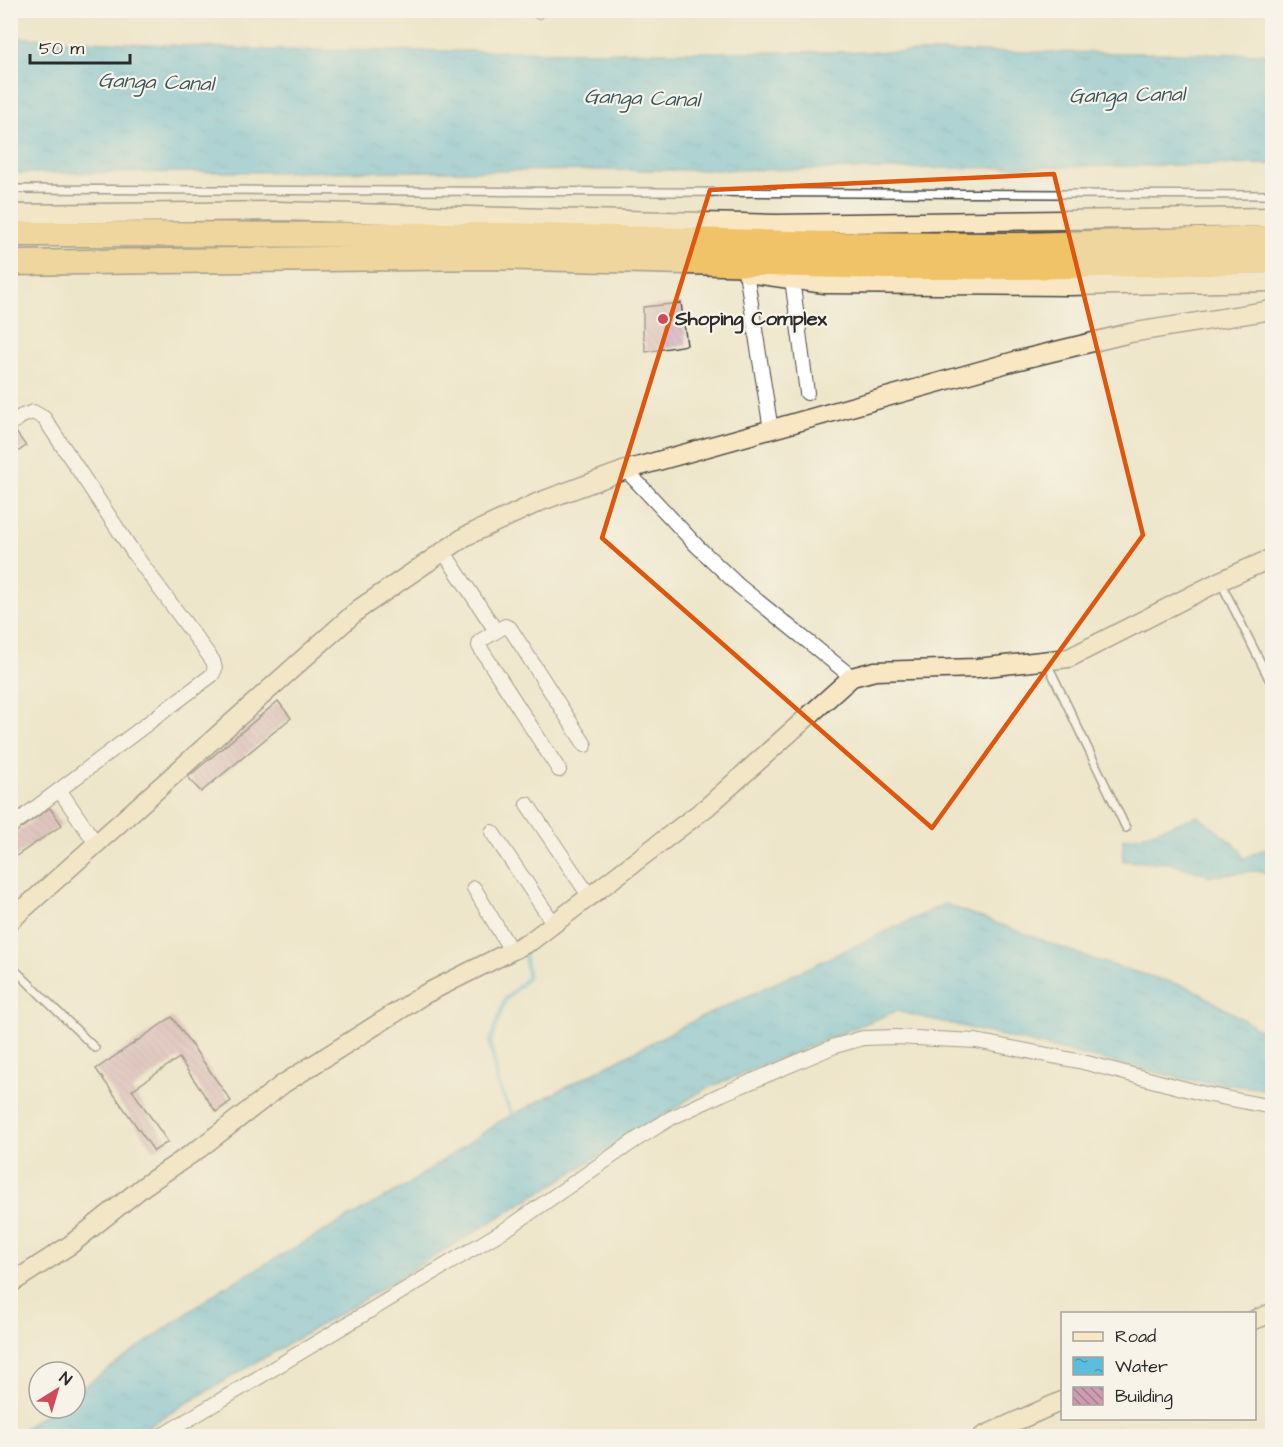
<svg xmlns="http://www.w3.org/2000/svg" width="1283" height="1447" font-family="'Architects Daughter',sans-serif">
  <defs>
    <pattern id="water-ripples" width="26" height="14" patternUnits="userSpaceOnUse" patternTransform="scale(1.5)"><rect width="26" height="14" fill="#5ebcdc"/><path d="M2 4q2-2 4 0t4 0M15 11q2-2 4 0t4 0" fill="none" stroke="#4e99b3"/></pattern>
    <pattern id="building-back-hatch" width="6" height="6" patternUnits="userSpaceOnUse" patternTransform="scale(1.5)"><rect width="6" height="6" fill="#ce9cb2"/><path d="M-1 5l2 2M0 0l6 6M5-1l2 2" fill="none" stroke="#a77f91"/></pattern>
  </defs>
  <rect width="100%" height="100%" fill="#f7f3e8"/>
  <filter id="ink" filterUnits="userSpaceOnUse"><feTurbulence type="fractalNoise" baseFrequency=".0167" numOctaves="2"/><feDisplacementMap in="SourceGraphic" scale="12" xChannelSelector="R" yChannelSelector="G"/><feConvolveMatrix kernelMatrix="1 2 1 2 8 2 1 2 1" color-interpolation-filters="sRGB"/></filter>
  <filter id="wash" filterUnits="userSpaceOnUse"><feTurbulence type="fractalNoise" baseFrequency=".008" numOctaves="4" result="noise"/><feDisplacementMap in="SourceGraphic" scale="24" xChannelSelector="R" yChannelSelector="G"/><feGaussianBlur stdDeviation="1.35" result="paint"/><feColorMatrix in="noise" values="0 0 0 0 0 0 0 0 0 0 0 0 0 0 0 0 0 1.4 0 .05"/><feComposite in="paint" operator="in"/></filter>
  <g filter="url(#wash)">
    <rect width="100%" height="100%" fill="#eee6ca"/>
    <path fill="url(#water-ripples)" stroke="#447484" stroke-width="1.5" d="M 10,37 L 264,50 L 630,52 L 1030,52 L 1272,54 L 1272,164 L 884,169 L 11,173 Z
      M 1198,816 L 1240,849 L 1243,859 L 1264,849 L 1272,847 L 1272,873 L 1253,871 L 1211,876 L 1170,863 L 1123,861 L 1123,839 L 1140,836 Z
      M 945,904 L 1095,960 L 1191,988 L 1272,1037 L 1272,1090 L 1189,1080 L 896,1011 L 705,1089 L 565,1177 L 351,1307 L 160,1419 L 137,1436 L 13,1436 L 53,1408 L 75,1408 L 75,1393 L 223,1288 L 407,1185 L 499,1122 L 687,1024 Z"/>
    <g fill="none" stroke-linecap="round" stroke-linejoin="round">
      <path stroke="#5ebcdc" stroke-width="4" d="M 512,1115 L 498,1083 L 490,1042 L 505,1000 L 528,977 L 524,950"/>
    </g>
    <g id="blocks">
      <path fill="url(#building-back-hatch)" d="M 681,303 L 687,345 L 646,352 L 643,332 L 643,307 Z
        M 15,431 L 26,446 L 10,457 L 10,433 Z
        M 278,701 L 291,718 L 201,792 L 188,777 Z
        M 50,808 L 62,825 L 10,860 L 10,836 Z
        M 172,1017 L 231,1101 L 216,1112 L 179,1058 L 132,1090 L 168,1142 L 154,1151 L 96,1069 Z"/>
    </g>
  </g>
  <g filter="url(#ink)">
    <use href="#blocks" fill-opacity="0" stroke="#484743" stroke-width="1.5"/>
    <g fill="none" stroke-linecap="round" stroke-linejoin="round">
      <defs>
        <path id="lane" d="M 10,189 L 1272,195
          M 1220,581 L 1272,685
          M 1047,663 L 1126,828
          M 10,965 L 95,1048"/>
        <path id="street" d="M 538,11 L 539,10
          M 746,272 L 771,430
          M 792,279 L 807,393
          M 10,424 L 22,416 L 33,412 L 44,418 L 135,555 L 213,661 L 215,669 L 212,675 L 10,827
          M 626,470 L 697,546 L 739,586 L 852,677
          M 443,551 L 496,631
          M 559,770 L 479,646 L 480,641 L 505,626 L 510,628 L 585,745
          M 60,791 L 97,845
          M 527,804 L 590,897
          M 492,832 L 554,924
          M 474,888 L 510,949
          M 161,1436 L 511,1226 L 637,1139 L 671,1118 L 722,1094 L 835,1046 L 863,1038 L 895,1037 L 976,1041 L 1083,1062 L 1205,1094 L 1272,1107"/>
        <path id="secondary" d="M 10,214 L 277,211 L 776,224 L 1272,217
          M 747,273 L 825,284 L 1069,286 L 1272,282
          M 10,921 L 359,609 L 466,536 L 539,502 L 626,470 L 1015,361 L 1130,333 L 1272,310
          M 10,1284 L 70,1245 L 144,1186 L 200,1148 L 283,1084 L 425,994 L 531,941 L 707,807 L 852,677 L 875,671 L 977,668 L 1069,658 L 1220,581 L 1272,558
          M 1254,1320 L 1272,1313
          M 983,1436 L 1062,1401"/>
        <path id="highway" d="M 10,234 L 506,235 L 830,244 L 1019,245 L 1272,238
          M 10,263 L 488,257 L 885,267 L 1025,267 L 1272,261"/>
      </defs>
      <use href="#lane" stroke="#484743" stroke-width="10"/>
      <use href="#street" stroke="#484743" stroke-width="16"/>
      <use href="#secondary" stroke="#484743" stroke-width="21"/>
      <use href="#highway" stroke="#484743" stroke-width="27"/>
      <use href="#lane" stroke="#fff" stroke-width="7"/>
      <use href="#street" stroke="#fff" stroke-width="14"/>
      <use href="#secondary" stroke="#f9e7c3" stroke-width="18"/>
      <use href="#highway" stroke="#f0c369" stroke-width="24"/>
    </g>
  </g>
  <path d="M0 0H1283V1447H0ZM 1054,174 L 1143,535 L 932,828 L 602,538 L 710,190 Z" fill="#eee6ca" fill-opacity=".55" fill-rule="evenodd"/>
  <path fill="none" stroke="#df570e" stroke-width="4.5" stroke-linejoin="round" d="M 1054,174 L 1143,535 L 932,828 L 602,538 L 710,190 Z"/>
  <circle fill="#d1495b" stroke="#f7f3e8" stroke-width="2" cx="663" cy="319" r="6"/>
  <g text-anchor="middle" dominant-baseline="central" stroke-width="4.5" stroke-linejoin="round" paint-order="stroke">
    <g font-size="20" font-weight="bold" fill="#2b2b2b" stroke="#f7f3e8" text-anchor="start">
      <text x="675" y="319">Shoping Complex</text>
    </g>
    <g font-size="21" font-style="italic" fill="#3a5660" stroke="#f7f3e8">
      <text transform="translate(156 82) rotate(2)">Ganga Canal</text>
      <text transform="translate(1127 95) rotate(-1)">Ganga Canal</text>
      <text transform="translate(642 98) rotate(2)">Ganga Canal</text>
    </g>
  </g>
  <rect width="1283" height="1447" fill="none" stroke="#f7f3e8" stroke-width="36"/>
  <rect x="1061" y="1312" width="195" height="108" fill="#f7f3e8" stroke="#a5a39c" stroke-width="1.5"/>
  <rect x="1073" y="1332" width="30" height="9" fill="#f9e7c3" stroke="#a5a39c" stroke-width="1.5"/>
  <text x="1115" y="1342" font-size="18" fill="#2b2b2b">Road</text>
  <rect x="1073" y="1357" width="30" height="18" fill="url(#water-ripples)" stroke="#a5a39c" stroke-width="1.5"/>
  <text x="1115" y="1372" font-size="18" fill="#2b2b2b">Water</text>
  <rect x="1073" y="1387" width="30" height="18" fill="url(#building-back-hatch)" stroke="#a5a39c" stroke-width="1.5"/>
  <text x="1115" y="1402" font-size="18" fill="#2b2b2b">Building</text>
  <g transform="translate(57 1390) rotate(37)"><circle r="28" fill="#f7f3e8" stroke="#a5a39c" stroke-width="1.5"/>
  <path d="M0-4.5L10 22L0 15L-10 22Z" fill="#d1495b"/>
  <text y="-9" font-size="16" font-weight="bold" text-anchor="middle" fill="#2b2b2b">N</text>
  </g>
  <path d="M30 54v9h100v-9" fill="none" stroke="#2b2b2b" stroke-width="3"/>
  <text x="39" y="54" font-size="18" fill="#2b2b2b" stroke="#f7f3e8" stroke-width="4.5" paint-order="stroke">50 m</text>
</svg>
